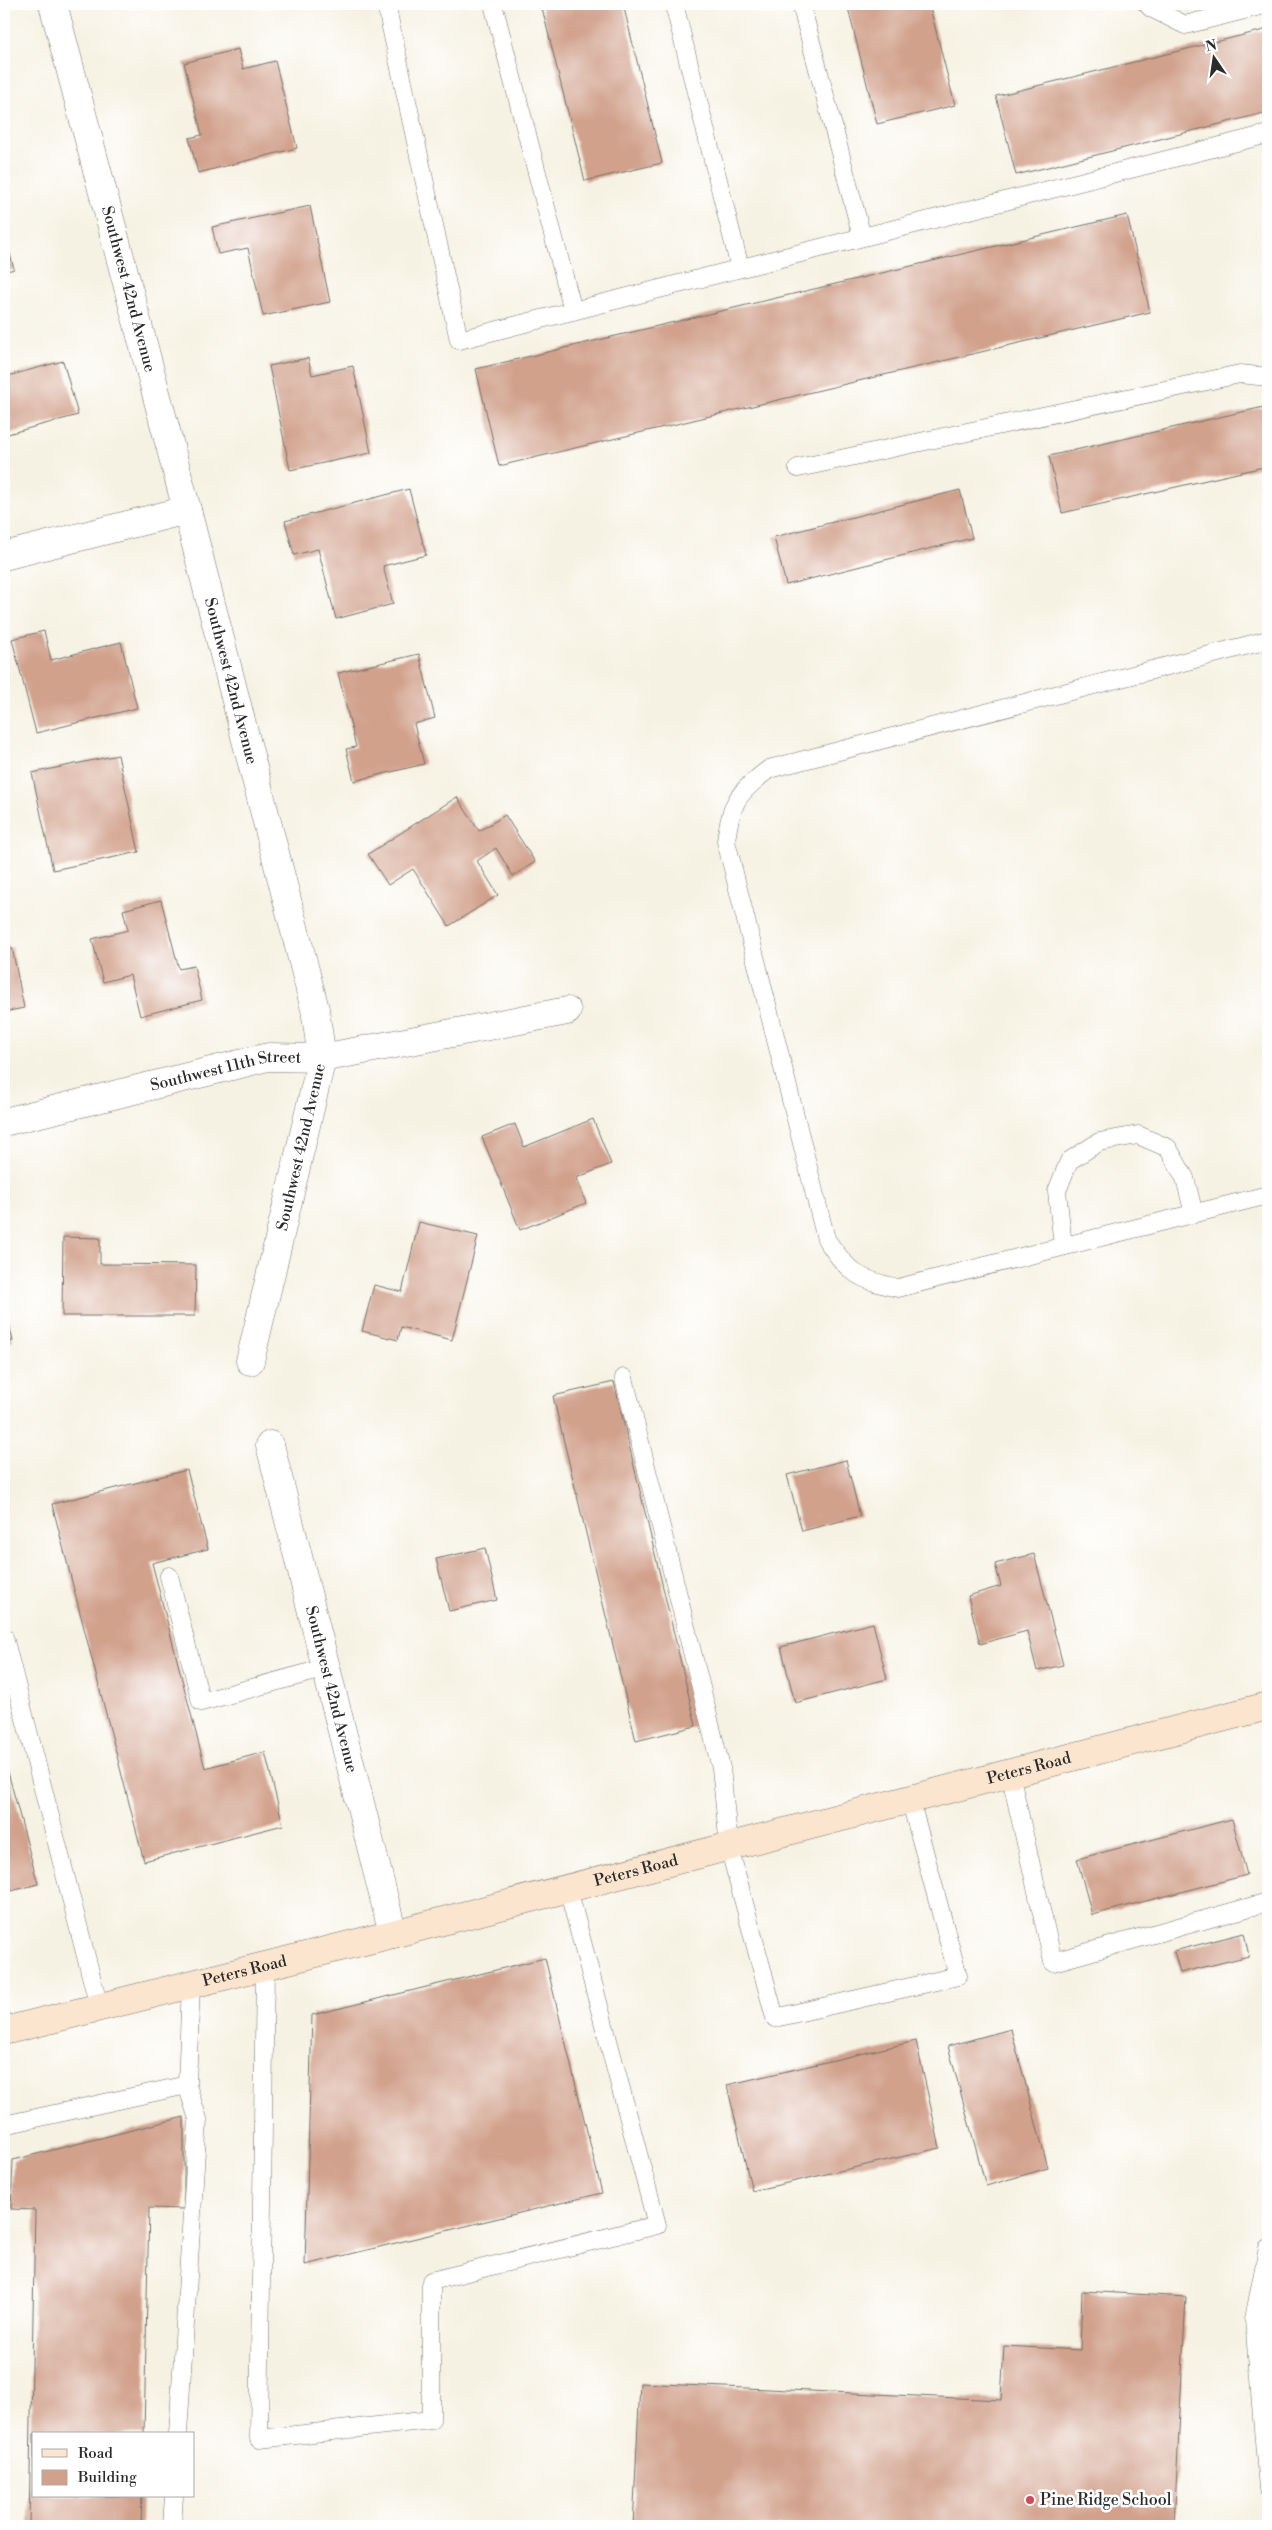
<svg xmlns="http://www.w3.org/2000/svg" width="1272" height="2530" font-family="'Libre Bodoni',serif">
  <rect width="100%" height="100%" fill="#fff"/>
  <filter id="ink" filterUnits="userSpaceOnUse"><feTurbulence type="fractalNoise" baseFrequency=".02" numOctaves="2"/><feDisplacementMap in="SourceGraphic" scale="10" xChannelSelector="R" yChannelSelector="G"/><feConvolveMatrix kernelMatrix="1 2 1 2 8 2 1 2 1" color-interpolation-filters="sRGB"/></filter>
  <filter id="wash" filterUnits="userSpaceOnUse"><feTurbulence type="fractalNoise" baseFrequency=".0096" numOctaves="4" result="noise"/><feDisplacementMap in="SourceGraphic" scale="20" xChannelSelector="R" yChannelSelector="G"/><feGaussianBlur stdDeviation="1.12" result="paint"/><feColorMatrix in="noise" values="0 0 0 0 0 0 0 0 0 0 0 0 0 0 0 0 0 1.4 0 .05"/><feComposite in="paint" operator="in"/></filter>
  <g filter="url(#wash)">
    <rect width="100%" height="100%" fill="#f6f2e3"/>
    <g id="blocks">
      <path fill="#d1a18c" d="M 541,4 L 623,4 L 662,163 L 585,181 Z
        M 847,4 L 929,4 L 955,105 L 877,124 Z
        M 1268,29 L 1268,112 L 1016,175 L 996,96 Z
        M 238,49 L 243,69 L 275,61 L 297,148 L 198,173 L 189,138 L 202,135 L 184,63 Z
        M 310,206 L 330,302 L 263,316 L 248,248 L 218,254 L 212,227 Z
        M 1127,215 L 1150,312 L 499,466 L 476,369 Z
        M 4,233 L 14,269 L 4,272 Z
        M 308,358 L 312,375 L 353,366 L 371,453 L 290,470 L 269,366 Z
        M 63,361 L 78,415 L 4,435 L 4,377 Z
        M 1268,406 L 1268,466 L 1062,513 L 1049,456 Z
        M 409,489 L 426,555 L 383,566 L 393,604 L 336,619 L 318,549 L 294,555 L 285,521 Z
        M 960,490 L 972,538 L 786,585 L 774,537 Z
        M 44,631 L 51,660 L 121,642 L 137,708 L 36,733 L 12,639 Z
        M 419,654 L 435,718 L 414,724 L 424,764 L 354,781 L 346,749 L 356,747 L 338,673 Z
        M 118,755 L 139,852 L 53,870 L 32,773 Z
        M 457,797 L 479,831 L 505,815 L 535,862 L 513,876 L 496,848 L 477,861 L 498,895 L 449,926 L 413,869 L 388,885 L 368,854 Z
        M 161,900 L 179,969 L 194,966 L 202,1000 L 140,1016 L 130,975 L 103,982 L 92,939 L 128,930 L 123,910 Z
        M 12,947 L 24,1008 L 4,1012 L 4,949 Z
        M 593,1119 L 611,1164 L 576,1178 L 586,1203 L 520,1230 L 482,1137 L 515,1124 L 524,1147 Z
        M 419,1222 L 478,1236 L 452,1340 L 401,1327 L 398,1340 L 362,1331 L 374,1285 L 402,1292 Z
        M 63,1237 L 100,1238 L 100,1264 L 196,1265 L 195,1316 L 62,1316 Z
        M 4,1304 L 13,1341 L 4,1343 Z
        M 614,1382 L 696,1726 L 636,1741 L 553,1396 Z
        M 846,1460 L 860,1516 L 802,1531 L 787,1475 Z
        M 187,1470 L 208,1549 L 152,1563 L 205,1768 L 265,1752 L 283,1825 L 144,1861 L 52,1504 Z
        M 485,1548 L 497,1600 L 449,1611 L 436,1559 Z
        M 1034,1554 L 1063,1665 L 1037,1671 L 1027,1631 L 980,1644 L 968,1596 L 1001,1586 L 995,1564 Z
        M 873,1623 L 887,1679 L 795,1703 L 781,1647 Z
        M 4,1757 L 38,1884 L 4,1893 Z
        M 1232,1819 L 1247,1875 L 1092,1915 L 1077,1859 Z
        M 1244,1933 L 1249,1956 L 1180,1973 L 1174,1951 Z
        M 545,1958 L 602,2193 L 305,2265 L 312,2015 Z
        M 1011,2029 L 1048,2168 L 986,2186 L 948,2046 Z
        M 916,2041 L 940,2148 L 752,2191 L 727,2085 Z
        M 184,2117 L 184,2209 L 149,2208 L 144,2434 L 34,2434 L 34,2496 L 142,2496 L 141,2526 L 29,2526 L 35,2210 L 11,2209 L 13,2160 Z
        M 1082,2291 L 1186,2297 L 1174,2526 L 633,2526 L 640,2383 L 1001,2400 L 1004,2346 L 1080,2350 Z"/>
    </g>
  </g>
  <g filter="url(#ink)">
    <use href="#blocks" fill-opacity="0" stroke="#72716b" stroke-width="1"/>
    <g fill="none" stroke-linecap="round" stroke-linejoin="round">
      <defs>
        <path id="lane" d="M 386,4 L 459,340 L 1268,134
          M 493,4 L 573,311
          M 674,4 L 740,268
          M 801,4 L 862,237
          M 1147,4 L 1151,8 L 1185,25 L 1268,4
          M 798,468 L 1240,374 L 1268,377
          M 1268,640 L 769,769 C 738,793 731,801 726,841 L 826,1239 C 850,1274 857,1279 898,1288 L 1268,1195
          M 1063,1246 L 1057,1191 L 1069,1161 L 1099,1142 L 1138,1135 L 1168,1148 L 1185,1178 L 1194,1214
          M 624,1378 L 721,1768 L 729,1847 L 775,2018 L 958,1976 L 910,1799
          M 169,1576 L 201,1702 L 326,1668
          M 4,1637 L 99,2007
          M 1010,1773 L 1053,1962 L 1268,1902
          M 265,1966 L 259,2439 L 431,2420 L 431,2281 L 657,2225 L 568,1889
          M 4,2125 L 187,2085
          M 1268,2248 L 1254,2319 L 1268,2489
          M 178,2434 L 198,2119 L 187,2085 L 191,1984
          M 172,2526 L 174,2496"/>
        <g id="street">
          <path id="s1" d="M 53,4 L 187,510 L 315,1009 L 322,1058 L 250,1361"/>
          <path d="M 4,556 L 187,510"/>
          <path id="s2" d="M 4,1122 L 268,1057 L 322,1058 L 567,1011"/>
          <path id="s3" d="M 270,1445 L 393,1934"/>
        </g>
        <g id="secondary">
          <path id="s4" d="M 4,2031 L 393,1934 L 1268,1706"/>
        </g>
      </defs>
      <use href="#lane" stroke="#72716b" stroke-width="19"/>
      <use href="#street" stroke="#72716b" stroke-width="29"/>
      <use href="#secondary" stroke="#72716b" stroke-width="29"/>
      <use href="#lane" stroke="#fff" stroke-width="18"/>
      <use href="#street" stroke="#fff" stroke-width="28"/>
      <use href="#secondary" stroke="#fce5cf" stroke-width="28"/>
    </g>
  </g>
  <circle fill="#d1495b" stroke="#fff" stroke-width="2" cx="1030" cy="2500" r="5"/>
  <g text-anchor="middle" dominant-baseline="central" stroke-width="5" stroke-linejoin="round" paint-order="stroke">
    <g font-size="16" fill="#2b2b2b" stroke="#fff">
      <text stroke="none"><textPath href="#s1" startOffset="295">Southwest 42nd Avenue</textPath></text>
      <text stroke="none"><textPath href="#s1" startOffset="700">Southwest 42nd Avenue</textPath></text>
      <text stroke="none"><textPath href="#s2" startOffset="228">Southwest 11th Street</textPath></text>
      <text transform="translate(301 1147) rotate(-77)">Southwest 42nd Avenue</text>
      <text stroke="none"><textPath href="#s3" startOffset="252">Southwest 42nd Avenue</textPath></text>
      <text stroke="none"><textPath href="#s4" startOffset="1058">Peters Road</textPath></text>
      <text stroke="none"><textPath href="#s4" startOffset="652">Peters Road</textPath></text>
      <text stroke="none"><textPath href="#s4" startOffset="248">Peters Road</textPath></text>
    </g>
    <g font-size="16" fill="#2b2b2b" stroke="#fff" text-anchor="start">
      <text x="1040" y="2500">Pine Ridge School</text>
    </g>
  </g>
  <rect width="1272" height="2530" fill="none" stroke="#fff" stroke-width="20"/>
  <rect x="32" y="2432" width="162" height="65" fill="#ffffff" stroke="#aaaaaa"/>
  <rect x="42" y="2449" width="25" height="8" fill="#fce5cf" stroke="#aaaaaa"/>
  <text x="78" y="2458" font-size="15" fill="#2b2b2b">Road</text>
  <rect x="42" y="2470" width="25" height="15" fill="#d1a18c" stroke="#aaaaaa"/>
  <text x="78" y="2482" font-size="15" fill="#2b2b2b">Building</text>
  <g transform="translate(1214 58) rotate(347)" stroke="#ffffff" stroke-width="4" paint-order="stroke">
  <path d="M0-4L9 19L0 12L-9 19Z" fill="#2b2b2b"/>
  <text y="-8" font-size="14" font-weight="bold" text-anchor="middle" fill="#2b2b2b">N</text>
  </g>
</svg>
